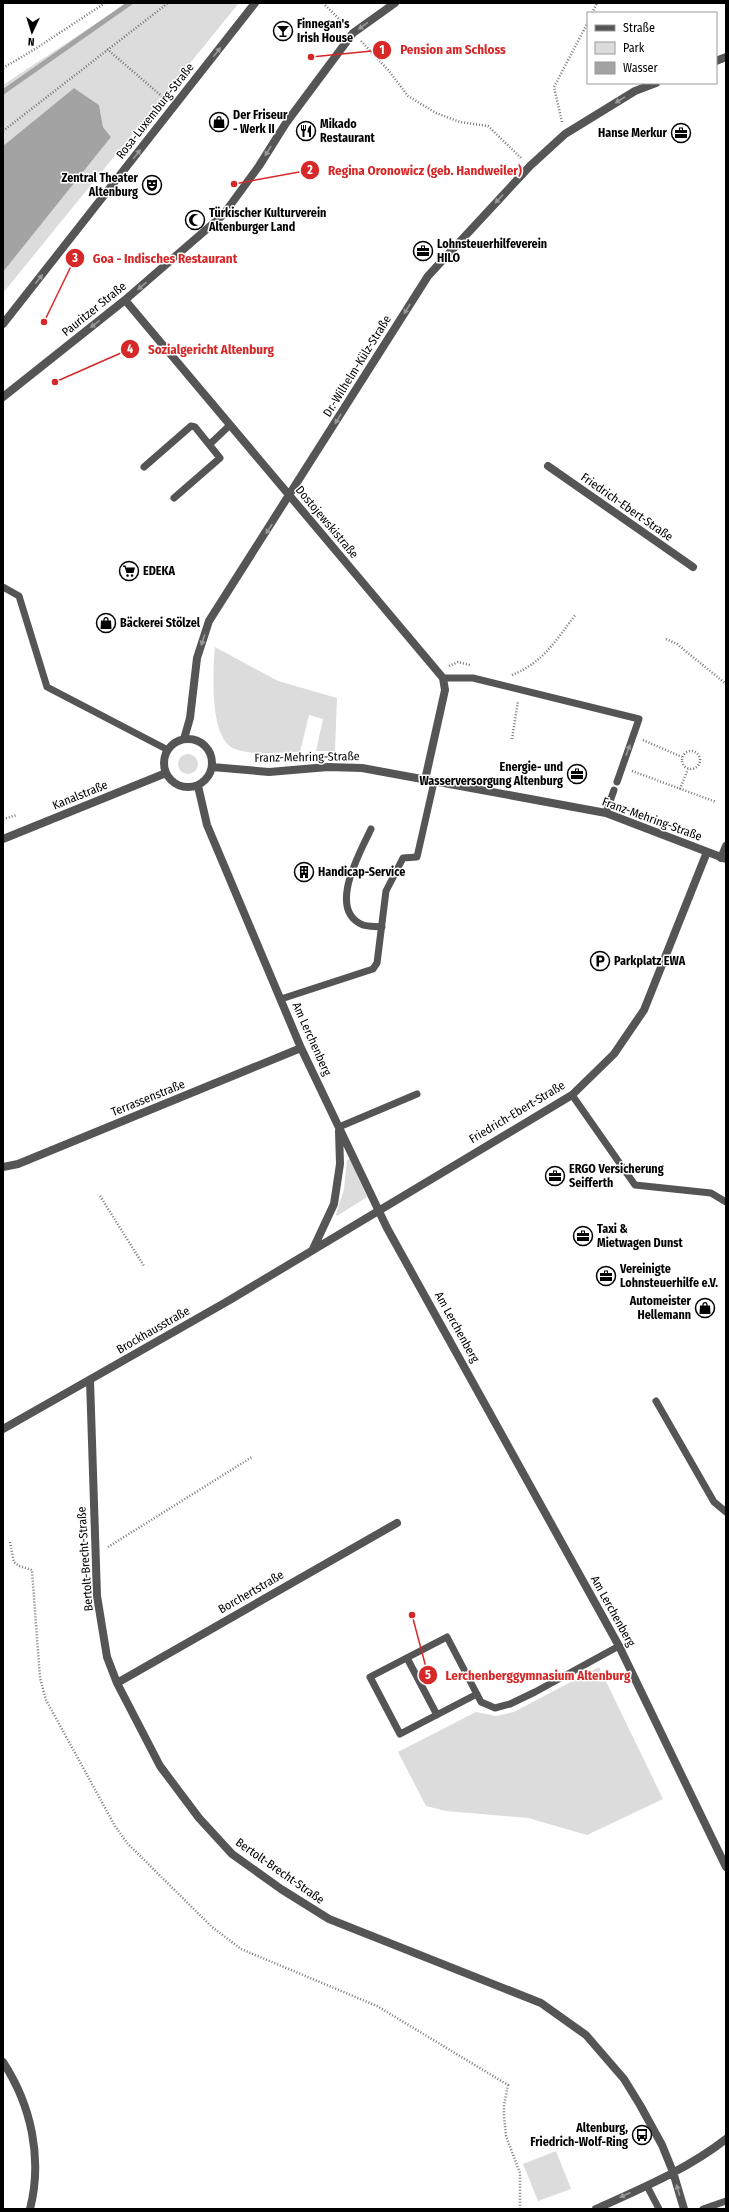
<svg xmlns="http://www.w3.org/2000/svg" width="729" height="2212" font-family="'Fira Sans Condensed',sans-serif">
  <rect width="100%" height="100%" fill="#fff"/>
  <path fill="#dcdcdc" d="M 127,3 L 239,3 L 3,293 L 3,272 L 111,137 L 103,127 L 99,105 L 74,88 L 3,146 L 3,85 Z
    M 215,647 L 278,681 L 337,698 L 335,751 L 316,751 L 323,719 L 309,715 L 300,752 C 282,752 249,756 233,748 C 209,737 213,669 215,647 Z
    M178 764a10 10 0 1 1 20 0a10 10 0 1 1-20 0Z
    M 350,1159 L 367,1197 L 337,1216 L 336,1214 L 344,1189 L 347,1160 Z
    M 599,1667 L 663,1799 L 587,1835 L 528,1818 L 446,1811 L 426,1806 L 398,1752 L 476,1712 L 496,1716 L 514,1712 Z
    M 556,2151 L 571,2189 L 538,2201 L 523,2164 Z"/>
  <path fill="#a3a3a3" d="M 74,88 L 99,105 L 103,127 L 111,137 L 3,272 L 3,146 Z"/>
  <g fill="none" stroke-linecap="round" stroke-linejoin="round">
    <path stroke="#a3a3a3" stroke-width="5" d="M 3,92 L 130,3"/>
    <path stroke="#777" stroke-width="2.5" stroke-dasharray="1 2" stroke-linecap="butt" d="M 323,3 L 345,25
      M 592,13 L 597,3
      M 361,41 L 389,71 L 408,96 L 436,113 L 460,122 L 488,126 L 521,158
      M 107,49 L 165,99
      M 3,68 L 35,49 L 105,3
      M 562,122 L 554,87 L 588,22
      M 3,131 L 168,3
      M 666,639 L 677,644 L 726,684
      M 449,666 L 458,662 L 470,665
      M 512,675 C 544,662 556,640 576,614
      M 512,739 L 518,701
      M 643,740 L 682,757
      M682 760a9 9 0 1 1 18 0a9 9 0 1 1-18 0Z
      M 632,771 L 716,802
      M 680,789 L 688,769
      M 3,819 L 17,815
      M 100,1196 L 144,1266
      M 10,1542 L 14,1562 L 19,1566 L 32,1570 L 40,1678 L 46,1700 L 115,1826 L 127,1843 L 212,1927 L 241,1949 L 377,2006 L 508,2085 L 504,2105 L 504,2116 L 506,2136 L 520,2173 L 520,2209
      M 108,1547 L 252,1457"/>
    <path stroke="#555" stroke-width="7" d="M 210,444 L 230,425
      M 144,467 L 191,426 L 195,427 L 220,458 L 174,498
      M 3,587 L 19,596 L 47,687 L 168,750
      M 443,678 L 473,678 L 639,719 L 617,782
      M 606,813 L 614,790
      M 371,829 C 361,851 326,910 363,925 C 369,927 376,926 382,927
      M 281,999 L 373,969 L 377,963 L 386,891 L 403,858 L 417,857 L 434,782
      M 572,1095 L 635,1185 L 711,1193 L 726,1202
      M 339,1127 L 417,1094
      M 656,1401 L 714,1502 L 726,1512
      M 407,1658 L 437,1715
      M 477,1694 L 400,1734 L 370,1677 L 447,1637 L 481,1702 L 495,1708 L 510,1704 L 535,1692 L 619,1646
      M 647,2186 L 659,2209
      M 703,2209 L 726,2201"/>
    <path stroke="#555" stroke-width="8" d="M 716,61 L 726,57
      M 125,300 L 443,678 L 445,690 L 425,780
      M 3,397 L 125,300 L 223,215 L 259,166 L 286,123 L 353,33 L 395,3
      M 548,466 L 693,567
      M164 763a24 24 0 1 1 48 0a24 24 0 1 1-48 0Z
      M 184,739 L 190,718 L 197,658 L 209,621 L 428,276 L 530,166 L 565,134 L 635,91 L 656,83
      M 212,767 L 269,772 L 328,767 L 362,768 L 606,813 L 726,859
      M 198,786 L 207,825 L 301,1048 L 387,1228 L 619,1646 L 726,1867
      M 3,839 L 166,773
      M 721,858 L 726,846
      M 3,1167 L 18,1164 L 301,1048
      M 313,1249 L 334,1204 L 340,1164 L 339,1131
      M 90,1380 L 97,1596 L 107,1657 L 117,1683 L 160,1766 L 199,1818 L 232,1854 L 281,1889 L 329,1919 L 541,2003 L 586,2035 L 624,2079 L 640,2105 L 662,2145 L 673,2172 L 684,2209
      M 3,1429 L 228,1301 L 572,1095 L 614,1054 L 644,1010 L 707,852
      M 117,1683 L 397,1523
      M 3,2062 C 31,2105 43,2158 30,2209
      M 596,2209 C 640,2189 688,2169 726,2139"/>
    <path stroke="#555" stroke-width="8" d="M 3,324 L 255,3"/>
  </g>
  <defs><path id="oneway-solid" d="M-6-.8H1V-3.2L6.5 0L1 3.2V.8H-6Z"/></defs>
  <g fill="#999">
    <use href="#oneway-solid" transform="translate(363 26) rotate(144)"/>
    <use href="#oneway-solid" transform="translate(217 52) rotate(-52)"/>
    <use href="#oneway-solid" transform="translate(620 100) rotate(148)"/>
    <use href="#oneway-solid" transform="translate(268 151) rotate(122)"/>
    <use href="#oneway-solid" transform="translate(137 154) rotate(-52)"/>
    <use href="#oneway-solid" transform="translate(499 199) rotate(133)"/>
    <use href="#oneway-solid" transform="translate(39 279) rotate(-52)"/>
    <use href="#oneway-solid" transform="translate(142 286) rotate(139)"/>
    <use href="#oneway-solid" transform="translate(407 309) rotate(122)"/>
    <use href="#oneway-solid" transform="translate(95 324) rotate(142)"/>
    <use href="#oneway-solid" transform="translate(338 419) rotate(122)"/>
    <use href="#oneway-solid" transform="translate(269 529) rotate(123)"/>
    <use href="#oneway-solid" transform="translate(203 640) rotate(108)"/>
    <use href="#oneway-solid" transform="translate(628 750) rotate(-70)"/>
    <use href="#oneway-solid" transform="translate(678 2190) rotate(-106)"/>
    <use href="#oneway-solid" transform="translate(625 2195) rotate(155)"/>
  </g>
  <defs>
    <symbol id="bar-ring" viewBox="-11 -11 22 22"><circle r="9.5" fill="#fff" stroke="#000" stroke-width="1.5"/><path d="M-6-5H6L.8 .8V4.5H3.5V6h-7V4.5H-.8V.8Z" fill="#000"/></symbol>
    <symbol id="shop-ring" viewBox="-11 -11 22 22"><circle r="9.5" fill="#fff" stroke="#000" stroke-width="1.5"/><path d="M-5-2.5h2.3a2.7 3.5 0 0 1 5.4 0H5L5.5 6h-11ZM-1.5-2.5h3a1.5 2.3 0 0 0-3 0Z" fill="#000"/></symbol>
    <symbol id="restaurant-ring" viewBox="-11 -11 22 22"><circle r="9.5" fill="#fff" stroke="#000" stroke-width="1.5"/><path d="M-5-6h1v4h1v-4h1v4h1v-4h1v5L-1.5 .5V6h-2V.5L-5-1ZM5-6V6H3V1.5H1.5Q1.5-4 5-6Z" fill="#000"/></symbol>
    <symbol id="office-ring" viewBox="-11 -11 22 22"><circle r="9.5" fill="#fff" stroke="#000" stroke-width="1.5"/><path d="M-6-3h4V-5.5h4V-3h4V5H-6ZM-1-4.5V-3h2v-1.5ZM-6 0V1H6V0Z" fill="#000"/></symbol>
    <symbol id="theatre-ring" viewBox="-11 -11 22 22"><circle r="9.5" fill="#fff" stroke="#000" stroke-width="1.5"/><path d="M-5-5.5Q0-4 5-5.5V0Q5 5 0 6Q-5 5-5 0ZM-3.3-2.5H-1v1.5H-3.3ZM1-2.5H3.3v1.5H1ZM-2.8 1Q0 5.5 2.8 1Z" fill="#000"/></symbol>
    <symbol id="mosque-ring" viewBox="-11 -11 22 22"><circle r="9.5" fill="#fff" stroke="#000" stroke-width="1.5"/><path d="M3.5-4.9A6 6 0 1 0 3.5 4.9A5 5 0 1 1 3.5-4.9Z" fill="#000"/></symbol>
    <symbol id="supermarket-ring" viewBox="-11 -11 22 22"><circle r="9.5" fill="#fff" stroke="#000" stroke-width="1.5"/><path d="M-6-5.5h2.5l.6 2H6L4.5 2H-2.5L-4.4-4H-6ZM-1.5 3.2a1.3 1.3 0 1 0 .1 0ZM3 3.2a1.3 1.3 0 1 0 .1 0Z" fill="#000"/></symbol>
    <symbol id="building-ring" viewBox="-11 -11 22 22"><circle r="9.5" fill="#fff" stroke="#000" stroke-width="1.5"/><path d="M-4-6H4V6H1V3H-1V6H-4ZM-2.5-4.3h1.7v1.8h-1.7ZM.8-4.3h1.7v1.8H.8ZM-2.5-1h1.7V.8h-1.7ZM.8-1h1.7V.8H.8Z" fill="#000"/></symbol>
    <symbol id="parking-ring" viewBox="-11 -11 22 22"><circle r="9.5" fill="#fff" stroke="#000" stroke-width="1.5"/><path d="M-3.5-5.5H1a3.5 3.5 0 0 1 0 7H-1V5.5H-3.5ZM-1-3.4V-.6H.8a1.4 1.4 0 0 0 0-2.8Z" fill="#000"/></symbol>
    <symbol id="bus-ring" viewBox="-11 -11 22 22"><circle r="9.5" fill="#fff" stroke="#000" stroke-width="1.5"/><path d="M-5-6H5V4H4V6H2V4H-2V6H-4V4H-5ZM-3.5-4V0h7V-4ZM-3.5 1.2v1.5H-2V1.2ZM2 1.2v1.5H3.5V1.2Z" fill="#000"/></symbol>
  </defs>
  <g fill-rule="evenodd">
    <use href="#bar-ring" x="272" y="20" width="22" height="22"/>
    <use href="#shop-ring" x="208" y="111" width="22" height="22"/>
    <use href="#restaurant-ring" x="295" y="120" width="22" height="22"/>
    <use href="#office-ring" x="670" y="122" width="22" height="22"/>
    <use href="#theatre-ring" x="141" y="174" width="22" height="22"/>
    <use href="#mosque-ring" x="184" y="209" width="22" height="22"/>
    <use href="#office-ring" x="412" y="240" width="22" height="22"/>
    <use href="#supermarket-ring" x="118" y="560" width="22" height="22"/>
    <use href="#shop-ring" x="95" y="612" width="22" height="22"/>
    <use href="#office-ring" x="566" y="763" width="22" height="22"/>
    <use href="#building-ring" x="293" y="861" width="22" height="22"/>
    <use href="#parking-ring" x="589" y="950" width="22" height="22"/>
    <use href="#office-ring" x="544" y="1165" width="22" height="22"/>
    <use href="#office-ring" x="572" y="1225" width="22" height="22"/>
    <use href="#office-ring" x="595" y="1265" width="22" height="22"/>
    <use href="#shop-ring" x="694" y="1297" width="22" height="22"/>
    <use href="#bus-ring" x="631" y="2124" width="22" height="22"/>
  </g>
  <g text-anchor="middle" dominant-baseline="central" stroke-width="3" stroke-linejoin="round" paint-order="stroke">
    <g font-size="12" font-weight="bold" fill="#000" stroke="#fff" text-anchor="start">
      <text x="297" y="24">Finnegan's<tspan x="297" dy="14">Irish House</tspan></text>
      <text x="233" y="115">Der Friseur<tspan x="233" dy="14">- Werk II</tspan></text>
      <text x="320" y="124">Mikado<tspan x="320" dy="14">Restaurant</tspan></text>
      <text x="667" y="133" text-anchor="end">Hanse Merkur</text>
      <text x="138" y="178" text-anchor="end">Zentral Theater<tspan x="138" dy="14">Altenburg</tspan></text>
      <text x="209" y="213">Türkischer Kulturverein<tspan x="209" dy="14">Altenburger Land</tspan></text>
      <text x="437" y="244">Lohnsteuerhilfeverein<tspan x="437" dy="14">HILO</tspan></text>
      <text x="143" y="571">EDEKA</text>
      <text x="120" y="623">Bäckerei Stölzel</text>
      <text x="563" y="767" text-anchor="end">Energie- und<tspan x="563" dy="14">Wasserversorgung Altenburg</tspan></text>
      <text x="318" y="872">Handicap-Service</text>
      <text x="614" y="961">Parkplatz EWA</text>
      <text x="569" y="1169">ERGO Versicherung<tspan x="569" dy="14">Seifferth</tspan></text>
      <text x="597" y="1229">Taxi &amp;<tspan x="597" dy="14">Mietwagen Dunst</tspan></text>
      <text x="620" y="1269">Vereinigte<tspan x="620" dy="14">Lohnsteuerhilfe e.V.</tspan></text>
      <text x="691" y="1301" text-anchor="end">Automeister<tspan x="691" dy="14">Hellemann</tspan></text>
      <text x="628" y="2128" text-anchor="end">Altenburg,<tspan x="628" dy="14">Friedrich-Wolf-Ring</tspan></text>
    </g>
    <g font-size="12" fill="#000" stroke="#fff">
      <text transform="translate(155 111) rotate(-52)">Rosa-Luxemburg-Straße</text>
      <text transform="translate(94 309) rotate(-39)">Pauritzer Straße</text>
      <text transform="translate(357 366) rotate(-58)">Dr.-Wilhelm-Külz-Straße</text>
      <text transform="translate(627 507) rotate(35)">Friedrich-Ebert-Straße</text>
      <text transform="translate(327 522) rotate(50)">Dostojewskistraße</text>
      <text transform="translate(307 757) rotate(-1)">Franz-Mehring-Straße</text>
      <text transform="translate(80 795) rotate(-22)">Kanalstraße</text>
      <text transform="translate(652 819) rotate(20)">Franz-Mehring-Straße</text>
      <text transform="translate(312 1039) rotate(66)">Am Lerchenberg</text>
      <text transform="translate(148 1098) rotate(-22)">Terrassenstraße</text>
      <text transform="translate(517 1112) rotate(-31)">Friedrich-Ebert-Straße</text>
      <text transform="translate(457 1327) rotate(61)">Am Lerchenberg</text>
      <text transform="translate(153 1330) rotate(-30)">Brockhausstraße</text>
      <text transform="translate(85 1559) rotate(-94)">Bertolt-Brecht-Straße</text>
      <text transform="translate(251 1592) rotate(-30)">Borchertstraße</text>
      <text transform="translate(613 1611) rotate(61)">Am Lerchenberg</text>
      <text transform="translate(280 1871) rotate(35)">Bertolt-Brecht-Straße</text>
    </g>
  </g>
  <path fill="none" stroke="#d62828" stroke-width="1.5" d="M311 57L382 50M234 184L310 170M44 322L75 258M55 382L130 349M412 1615L428 1675"/>
  <g fill="#d62828" stroke="#fff" stroke-width="1.5">
    <circle cx="311" cy="57" r="4"/>
    <circle cx="234" cy="184" r="4"/>
    <circle cx="44" cy="322" r="4"/>
    <circle cx="55" cy="382" r="4"/>
    <circle cx="412" cy="1615" r="4"/>
    <circle cx="382" cy="50" r="10"/>
    <circle cx="310" cy="170" r="10"/>
    <circle cx="75" cy="258" r="10"/>
    <circle cx="130" cy="349" r="10"/>
    <circle cx="428" cy="1675" r="10"/>
  </g>
  <g font-size="12" text-anchor="middle" font-weight="bold" fill="#fff">
    <text x="382" y="54">1</text>
    <text x="310" y="174">2</text>
    <text x="75" y="262">3</text>
    <text x="130" y="353">4</text>
    <text x="428" y="1679">5</text>
  </g>
  <g font-size="13" text-anchor="middle" font-weight="bold" fill="#d62828" stroke="#fff" stroke-width="3" stroke-linejoin="round" paint-order="stroke">
    <text x="453" y="54">Pension am Schloss</text>
    <text x="425" y="175">Regina Oronowicz (geb. Handweiler)</text>
    <text x="165" y="263">Goa - Indisches Restaurant</text>
    <text x="211" y="354">Sozialgericht Altenburg</text>
    <text x="538" y="1680">Lerchenberggymnasium Altenburg</text>
  </g>
  <rect width="729" height="2212" fill="none" stroke="#000000" stroke-width="8"/>
  <rect x="587" y="12" width="130" height="72" fill="#ffffff" stroke="#999999"/>
  <rect x="595" y="25" width="20" height="6" fill="#555555" stroke="#999999"/>
  <text x="623" y="32" font-size="12" fill="#000000">Straße</text>
  <rect x="595" y="42" width="20" height="12" fill="#dcdcdc" stroke="#999999"/>
  <text x="623" y="52" font-size="12" fill="#000000">Park</text>
  <rect x="595" y="62" width="20" height="12" fill="#a3a3a3" stroke="#999999"/>
  <text x="623" y="72" font-size="12" fill="#000000">Wasser</text>
  <g transform="translate(32 32) rotate(184)" stroke="#ffffff" stroke-width="3" paint-order="stroke">
  <path d="M0-3L7 15L0 10L-7 15Z" fill="#000000"/>
  <text y="-6" font-size="11" font-weight="bold" text-anchor="middle" fill="#000000">N</text>
  </g>
</svg>
